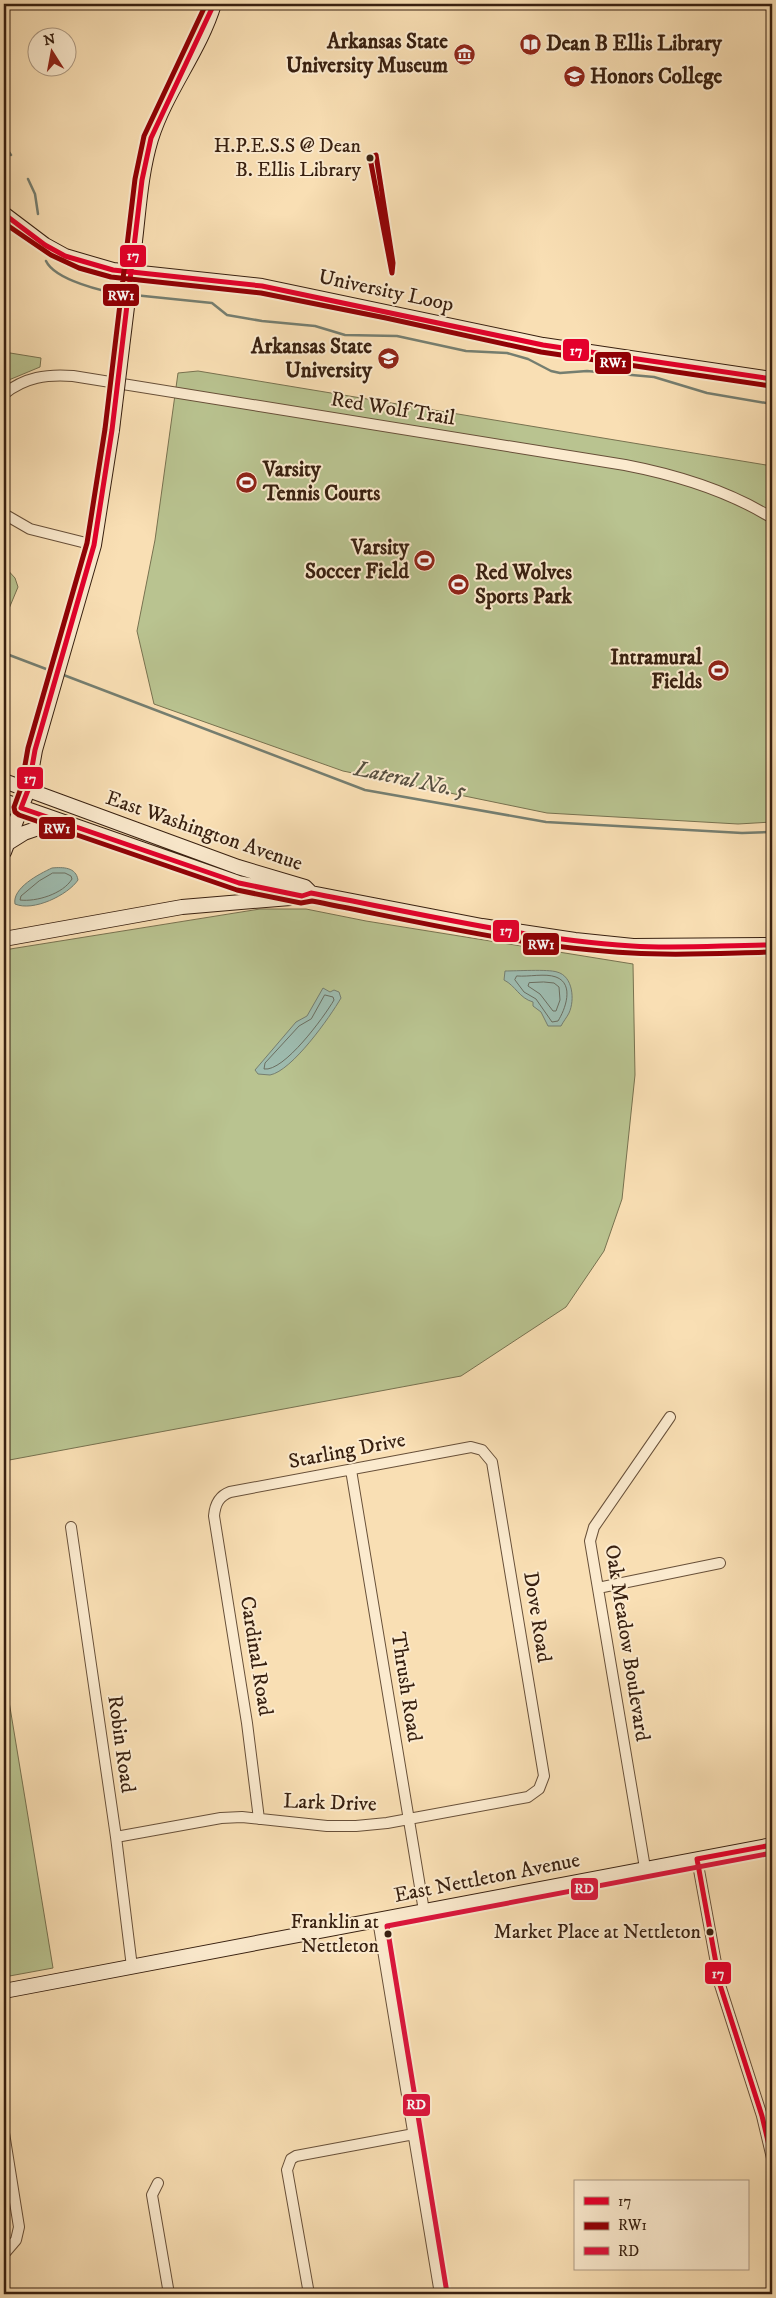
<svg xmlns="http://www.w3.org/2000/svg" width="776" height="2298" font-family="'IM FELL DW Pica',serif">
  <rect width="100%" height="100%" fill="#f9dfb4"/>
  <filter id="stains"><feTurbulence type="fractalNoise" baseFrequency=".004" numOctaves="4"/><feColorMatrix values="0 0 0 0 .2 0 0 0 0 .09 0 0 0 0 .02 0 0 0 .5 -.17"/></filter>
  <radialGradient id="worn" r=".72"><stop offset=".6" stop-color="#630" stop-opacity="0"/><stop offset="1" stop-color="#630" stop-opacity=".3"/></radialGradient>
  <path fill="#b9c390" stroke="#787250" d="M 4,352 L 41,358 L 40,367 L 4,382 Z
    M 198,371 L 772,466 L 772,822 L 738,824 L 547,813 L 343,771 L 154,704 L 137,631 L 155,540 L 178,373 Z
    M 4,566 L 15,578 L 18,587 L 8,611 L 4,614 Z
    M 260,909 L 306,909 L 366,921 L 633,964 L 635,1075 L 622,1199 L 604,1251 L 566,1307 L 461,1376 L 4,1461 L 4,950 Z
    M 4,1671 L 53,1968 L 4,1977 Z"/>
  <path fill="#9ebcb0" stroke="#757e70" d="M 52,868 C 63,867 76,867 78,880 C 68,895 33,912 15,904 C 12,888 39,874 52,868 Z
    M 505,971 C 516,971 548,969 557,972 C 573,976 575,1000 569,1013 C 567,1017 563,1022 561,1026 L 548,1026 L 541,1012 L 533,1006 L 533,1002 C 519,998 516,986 504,980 Z
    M 323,988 L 330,992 L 334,990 L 339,992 L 341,998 C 330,1017 292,1071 270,1075 C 266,1075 262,1074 258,1074 L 255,1070 L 296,1022 L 307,1016 Z"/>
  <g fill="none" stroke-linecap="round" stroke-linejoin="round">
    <path stroke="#6b6e60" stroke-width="1" d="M 53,873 L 65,873 L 71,876 L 72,879 C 63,894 36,902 20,900 L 21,896 L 39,881 Z
      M 517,976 C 529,977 545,973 556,977 C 575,984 565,1010 558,1021 L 552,1022 L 536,999 L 524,992 L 515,980 Z
      M 544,982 L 554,983 L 559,987 L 560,1000 L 556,1011 L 553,1011 L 540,994 L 528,986 L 529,983 Z
      M 325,995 L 333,997 L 334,1000 C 324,1017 284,1072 264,1069 L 265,1063 L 299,1026 L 311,1019 Z"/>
    <path stroke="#757e70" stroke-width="2.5" d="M 4,145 L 11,155
      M 28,179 L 35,194 L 38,214
      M 46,261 C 55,280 104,292 123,294
      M 134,295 L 212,303 L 227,315 L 262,321 L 315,326 L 345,335 L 397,336 L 466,351 L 507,353 L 528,359 L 551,371 L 560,373 L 587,371 L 654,377 L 707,393 L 772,404
      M 4,653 L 54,672
      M 61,674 L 365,790 L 546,822 L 742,833 L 772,832"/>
    <defs>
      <path id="street" d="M 4,394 C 25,377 47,374 73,376 L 625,465 C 677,475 727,490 772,518
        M 4,514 L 30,529 L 94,545
        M 351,1470 L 424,1911
        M 71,1527 L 116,1837 L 132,1967
        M 598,1588 L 720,1563
        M 116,1837 L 221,1818 L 242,1817 L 327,1826 L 356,1826 L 387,1823 L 528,1797 L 539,1789 L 544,1776 L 492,1462 L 482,1450 L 471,1447 L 230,1492 C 219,1496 215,1504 214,1516 L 247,1723 L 259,1819
        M 697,1859 L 720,1985 L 762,2116 L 772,2158
        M 645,1868 L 590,1541 L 594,1527 L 670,1417
        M 378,1920 L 440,2294
        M 4,2133 L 19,2227 L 16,2240 L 4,2254
        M 158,2183 L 152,2195 L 169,2294
        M 309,2294 L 287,2170 L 291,2159 L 296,2156 L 414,2134"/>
      <path id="secondary" d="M 4,214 L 45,245 L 65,256 L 113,270 L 262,286 L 543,345 L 772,379
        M 135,241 C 139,207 141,172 151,139 C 166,91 200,51 214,4
        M 4,781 L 238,867 L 305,887 L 311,893
        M 4,801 L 239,883 L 302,896 L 311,893 L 482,926 L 575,940 L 633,946 L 772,945
        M 8,843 L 24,833 L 59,821
        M 4,852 L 28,790 L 35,750 L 94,545 L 112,430
        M 4,939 L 182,907 L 290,898
        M 4,1991 L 772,1845"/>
    </defs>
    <use href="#street" stroke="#685039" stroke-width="12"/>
    <use href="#secondary" stroke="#382010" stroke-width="16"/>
    <use href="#street" stroke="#fbeace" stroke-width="10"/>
    <use href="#secondary" stroke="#fbeace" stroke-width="14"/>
    <defs>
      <path id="secondary-bridge" d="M 112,430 L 135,241"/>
    </defs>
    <use href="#secondary-bridge" stroke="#382010" stroke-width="16" stroke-linecap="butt"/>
    <use href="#secondary-bridge" stroke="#fbeace" stroke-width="14"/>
    <defs>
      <path id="bus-1" d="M 214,4 L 151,138 L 142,180 L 112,430 L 94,545 L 35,750 L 28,790 L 21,808 L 239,883 L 302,896 L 311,893 C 417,913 524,939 632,946 C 678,949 726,945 772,945
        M 4,214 L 45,245 L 65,256 L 113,270 L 262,286 L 543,345 L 772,379
        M 772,1845 L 697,1859 L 720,1985 L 762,2116 L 772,2158"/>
      <path id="bus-2" d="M 206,4 L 144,136 L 135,179 L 105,429 L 87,543 L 28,748 L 21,788 L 14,807 L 15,812 L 19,815 L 237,890 L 301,903 L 312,901 C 415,921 527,948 632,953 C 678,956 726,953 772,952
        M 376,155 L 393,263 L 392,273 L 370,158 Z
        M 4,223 L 51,255 L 79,268 L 111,277 L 261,293 L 386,318 L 541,352 L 771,386"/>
      <path id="bus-3" d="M 447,2293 L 387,1926 L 772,1853"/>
    </defs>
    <use href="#bus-1" stroke="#fbeace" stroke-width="9"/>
    <use href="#bus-2" stroke="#fbeace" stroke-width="9"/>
    <use href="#bus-3" stroke="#fbeace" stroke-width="9"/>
    <use href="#bus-1" stroke="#e4002b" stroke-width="5"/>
    <use href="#bus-2" stroke="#910005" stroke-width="5"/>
    <use href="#bus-3" stroke="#dc143c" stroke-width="5"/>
  </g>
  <defs>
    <symbol id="library-disc" viewBox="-11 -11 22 22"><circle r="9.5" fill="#8f2418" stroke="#fbeace"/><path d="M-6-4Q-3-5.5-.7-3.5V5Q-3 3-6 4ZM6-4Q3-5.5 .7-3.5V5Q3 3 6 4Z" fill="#fff"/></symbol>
    <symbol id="museum-disc" viewBox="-11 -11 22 22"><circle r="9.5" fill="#8f2418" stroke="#fbeace"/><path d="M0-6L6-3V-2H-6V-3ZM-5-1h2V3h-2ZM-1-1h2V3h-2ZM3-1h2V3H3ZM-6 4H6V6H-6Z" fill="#fff"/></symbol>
    <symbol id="university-disc" viewBox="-11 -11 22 22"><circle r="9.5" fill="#8f2418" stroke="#fbeace"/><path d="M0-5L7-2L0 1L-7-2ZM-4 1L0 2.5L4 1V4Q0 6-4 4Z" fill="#fff"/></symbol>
    <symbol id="stadium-disc" viewBox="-11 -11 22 22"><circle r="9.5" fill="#8f2418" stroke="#fbeace"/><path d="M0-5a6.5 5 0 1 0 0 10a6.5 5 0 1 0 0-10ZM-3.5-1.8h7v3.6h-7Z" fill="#fff"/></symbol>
  </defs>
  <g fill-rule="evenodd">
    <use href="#library-disc" x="518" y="32" width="25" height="25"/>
    <use href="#museum-disc" x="452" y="42" width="25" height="25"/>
    <use href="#university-disc" x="562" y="64" width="25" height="25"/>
    <use href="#university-disc" x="376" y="346" width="25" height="25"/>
    <use href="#stadium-disc" x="234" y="470" width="25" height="25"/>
    <use href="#stadium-disc" x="412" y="548" width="25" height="25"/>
    <use href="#stadium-disc" x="446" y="572" width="25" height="25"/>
    <use href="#stadium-disc" x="706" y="658" width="25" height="25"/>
  </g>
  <g fill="#382010" stroke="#fbeace" stroke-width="2">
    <circle cx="370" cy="158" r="4.5"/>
    <circle cx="710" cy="1932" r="4.5"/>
    <circle cx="388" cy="1934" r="4.5"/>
  </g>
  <g text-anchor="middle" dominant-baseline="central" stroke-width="4" stroke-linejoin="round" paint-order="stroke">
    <g font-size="20" fill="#382010" stroke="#fbeace" text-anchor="end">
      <text x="361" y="146">H.P.E.S.S @ Dean<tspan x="361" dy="24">B. Ellis Library</tspan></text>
      <text x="379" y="1922">Franklin at<tspan x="379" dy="24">Nettleton</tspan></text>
      <text x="701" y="1932">Market Place at Nettleton</text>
    </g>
    <g font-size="21" font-weight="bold" fill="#382010" stroke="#fbeace" text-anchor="end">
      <text x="448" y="42">Arkansas State<tspan x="448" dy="24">University Museum</tspan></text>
      <text x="546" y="44" text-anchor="start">Dean B Ellis Library</text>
      <text x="590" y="77" text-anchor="start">Honors College</text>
      <text x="372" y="347">Arkansas State<tspan x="372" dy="24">University</tspan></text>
      <text x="263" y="470" text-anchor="start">Varsity<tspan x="263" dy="24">Tennis Courts</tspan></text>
      <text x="409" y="548">Varsity<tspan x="409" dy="24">Soccer Field</tspan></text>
      <text x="475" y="573" text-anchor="start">Red Wolves<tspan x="475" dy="24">Sports Park</tspan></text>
      <text x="702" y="658">Intramural<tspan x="702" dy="24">Fields</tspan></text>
    </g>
    <g font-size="21" fill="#382010" stroke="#fbeace">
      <text transform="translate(386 291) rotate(12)">University Loop</text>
      <text transform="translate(393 409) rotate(9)">Red Wolf Trail</text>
      <text transform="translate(204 831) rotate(19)">East Washington Avenue</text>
      <text transform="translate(347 1451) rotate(-11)">Starling Drive</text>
      <text transform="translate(537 1617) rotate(81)">Dove Road</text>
      <text transform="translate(627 1643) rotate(81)">Oak Meadow Boulevard</text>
      <text transform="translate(256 1656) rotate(81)">Cardinal Road</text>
      <text transform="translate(406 1687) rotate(81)">Thrush Road</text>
      <text transform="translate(121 1744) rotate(82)">Robin Road</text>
      <text transform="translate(330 1803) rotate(2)">Lark Drive</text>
      <text transform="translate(487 1878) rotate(-11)">East Nettleton Avenue</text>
    </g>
    <g font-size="22" font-style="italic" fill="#574f40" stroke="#fbeace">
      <text transform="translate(410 780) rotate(12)">Lateral No. 5</text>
    </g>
  </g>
  <g stroke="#fbeace" stroke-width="2">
    <rect x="119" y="244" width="28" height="24" rx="5" fill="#e4002b"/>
    <rect x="102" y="283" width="38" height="24" rx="5" fill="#910005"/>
    <rect x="562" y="338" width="28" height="24" rx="5" fill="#e4002b"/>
    <rect x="594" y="351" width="38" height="24" rx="5" fill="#910005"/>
    <rect x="16" y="766" width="28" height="24" rx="5" fill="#e4002b"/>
    <rect x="38" y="816" width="38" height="24" rx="5" fill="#910005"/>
    <rect x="492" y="919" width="28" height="24" rx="5" fill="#e4002b"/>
    <rect x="522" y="932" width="38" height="24" rx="5" fill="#910005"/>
    <rect x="570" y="1877" width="29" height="24" rx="5" fill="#dc143c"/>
    <rect x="704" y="1961" width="28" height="24" rx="5" fill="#e4002b"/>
    <rect x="402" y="2093" width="29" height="24" rx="5" fill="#dc143c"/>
  </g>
  <g font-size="14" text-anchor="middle" font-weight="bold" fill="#fff">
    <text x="133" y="260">17</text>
    <text x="121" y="300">RW1</text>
    <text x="576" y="355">17</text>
    <text x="613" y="367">RW1</text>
    <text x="30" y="783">17</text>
    <text x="57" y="833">RW1</text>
    <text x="506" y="935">17</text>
    <text x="541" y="949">RW1</text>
    <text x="584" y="1893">RD</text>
    <text x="718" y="1978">17</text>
    <text x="416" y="2109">RD</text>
  </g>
  <rect width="776" height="2298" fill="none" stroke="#f9dfb4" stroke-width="20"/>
  <rect x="5" y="5" width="766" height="2288" fill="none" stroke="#382010" stroke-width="2.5"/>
  <rect x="10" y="10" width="756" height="2278" fill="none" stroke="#382010"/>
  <rect x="574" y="2180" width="175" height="90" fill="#fbeace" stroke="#ad9982"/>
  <rect x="584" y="2197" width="25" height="8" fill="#e4002b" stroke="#ad9982"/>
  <text x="618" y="2206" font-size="15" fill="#382010">17</text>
  <rect x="584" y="2222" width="25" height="8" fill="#910005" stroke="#ad9982"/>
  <text x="618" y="2230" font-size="15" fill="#382010">RW1</text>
  <rect x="584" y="2247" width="25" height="8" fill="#dc143c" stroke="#ad9982"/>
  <text x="618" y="2256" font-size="15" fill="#382010">RD</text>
  <g transform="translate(52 52) rotate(349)"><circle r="24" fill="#fbeace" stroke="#ad9982"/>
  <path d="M0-4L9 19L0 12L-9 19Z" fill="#8f2418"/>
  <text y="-8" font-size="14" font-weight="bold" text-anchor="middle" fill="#382010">N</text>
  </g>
  <rect width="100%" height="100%" filter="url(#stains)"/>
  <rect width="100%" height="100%" fill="url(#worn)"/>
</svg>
